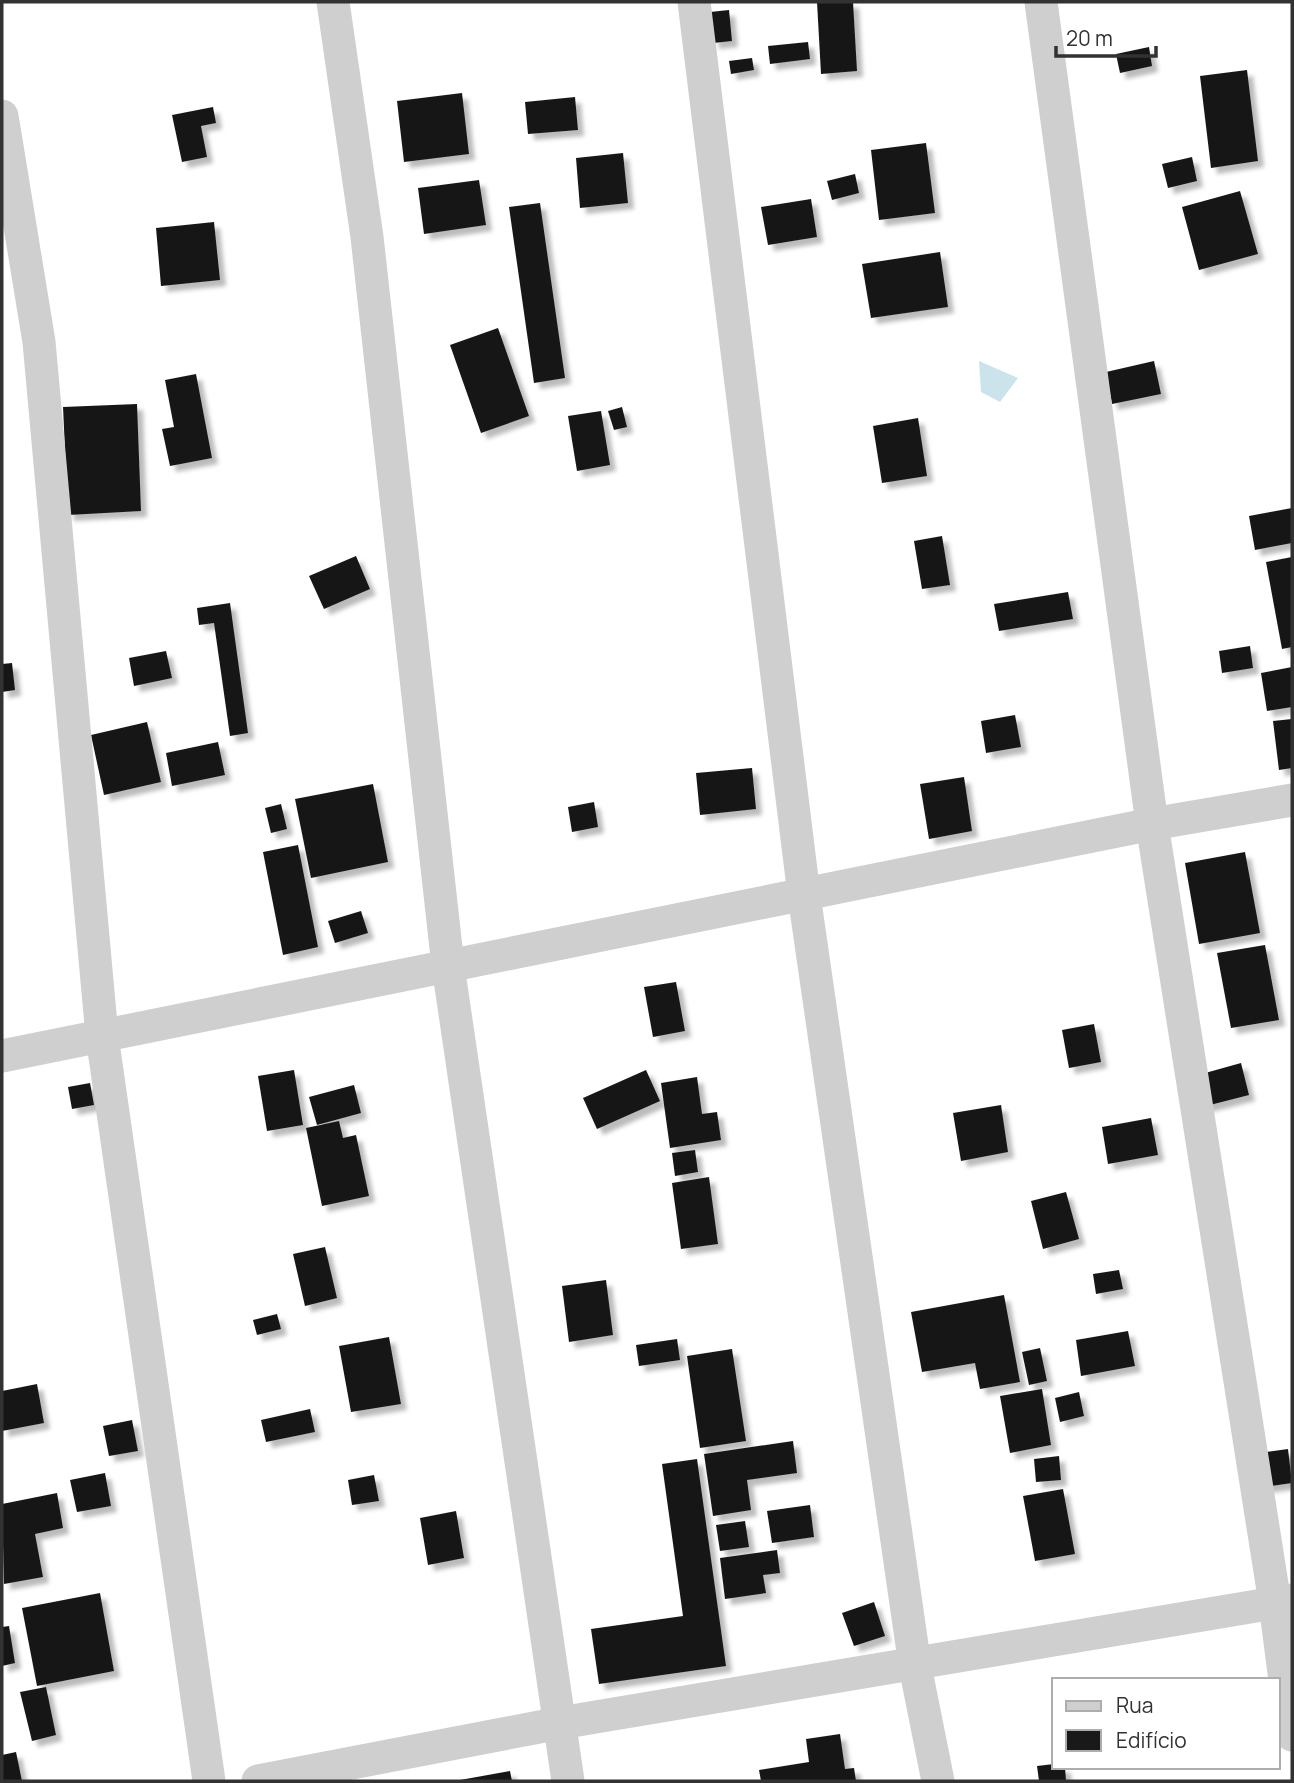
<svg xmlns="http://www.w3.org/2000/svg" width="1294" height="1783" font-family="Manrope,sans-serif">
  <defs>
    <filter id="shadow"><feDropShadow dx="6" dy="6" stdDeviation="2" flood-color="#0004"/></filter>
  </defs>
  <rect width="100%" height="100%" fill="#fff"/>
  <path fill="#cbe3eb" d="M 979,361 L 1018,378 L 1000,402 L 981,392 Z"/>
  <path fill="#191919" filter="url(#shadow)" d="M 817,2 L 853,2 L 857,71 L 821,74 Z
    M 729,10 L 732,41 L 713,43 L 710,12 Z
    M 808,42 L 810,59 L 770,64 L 768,46 Z
    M 1149,47 L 1152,66 L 1120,73 L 1116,54 Z
    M 752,58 L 754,70 L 731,74 L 729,61 Z
    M 1247,70 L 1258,161 L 1211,168 L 1200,76 Z
    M 462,93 L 469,154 L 404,162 L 397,101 Z
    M 575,97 L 578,130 L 528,134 L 525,102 Z
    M 213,107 L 216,123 L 201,126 L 207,157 L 182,162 L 172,115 Z
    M 926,143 L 935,213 L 879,220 L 871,150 Z
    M 623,153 L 628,203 L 580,208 L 576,158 Z
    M 1192,157 L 1197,181 L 1168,188 L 1162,164 Z
    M 855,174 L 859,193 L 832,200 L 827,181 Z
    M 479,180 L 486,225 L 424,234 L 418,188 Z
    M 1240,191 L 1258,254 L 1199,270 L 1182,207 Z
    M 811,199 L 817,237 L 768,245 L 761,207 Z
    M 540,203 L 565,378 L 534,383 L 509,207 Z
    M 214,222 L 220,280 L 161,286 L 156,228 Z
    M 940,252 L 948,307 L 871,318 L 862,264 Z
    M 498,328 L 529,416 L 481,433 L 450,345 Z
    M 1154,361 L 1161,394 L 1112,404 L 1106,372 Z
    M 196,374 L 212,458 L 170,466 L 162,429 L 174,427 L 165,380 Z
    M 137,404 L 141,511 L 68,515 L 63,407 Z
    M 622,407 L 627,427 L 614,430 L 608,411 Z
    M 601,411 L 610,465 L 577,471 L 568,416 Z
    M 918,418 L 927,476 L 882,483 L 873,426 Z
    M 1292,508 L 1292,543 L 1255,550 L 1249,516 Z
    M 942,536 L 950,585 L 922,589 L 914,541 Z
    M 356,556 L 370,589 L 324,609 L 309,576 Z
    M 1292,557 L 1292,647 L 1282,649 L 1266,562 Z
    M 1068,592 L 1073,619 L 999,631 L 994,604 Z
    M 230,603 L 248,733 L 230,736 L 214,623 L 199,625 L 197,608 Z
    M 1250,646 L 1253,668 L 1222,673 L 1219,651 Z
    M 166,651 L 172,678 L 134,686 L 129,658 Z
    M 12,663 L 15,690 L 2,692 L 2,664 Z
    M 1292,667 L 1292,707 L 1267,711 L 1261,673 Z
    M 1015,715 L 1021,747 L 986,753 L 981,721 Z
    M 1292,719 L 1292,768 L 1279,770 L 1273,721 Z
    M 147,722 L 161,782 L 104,795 L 91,735 Z
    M 218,742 L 225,775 L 172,786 L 166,753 Z
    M 752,768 L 756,809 L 700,815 L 696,773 Z
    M 964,777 L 972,831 L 929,839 L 920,784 Z
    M 373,784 L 388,862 L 311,878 L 295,799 Z
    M 594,802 L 598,827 L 572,832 L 568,807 Z
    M 281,804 L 287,829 L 271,833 L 265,808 Z
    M 298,845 L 318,947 L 283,955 L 263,852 Z
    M 1245,852 L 1260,933 L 1199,944 L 1185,863 Z
    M 361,911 L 368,933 L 335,943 L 328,921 Z
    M 1265,945 L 1279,1020 L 1231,1028 L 1217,953 Z
    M 676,982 L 685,1031 L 653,1037 L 644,987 Z
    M 1094,1024 L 1101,1062 L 1069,1068 L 1062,1030 Z
    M 1241,1063 L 1249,1095 L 1206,1106 L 1198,1075 Z
    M 294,1070 L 303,1125 L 267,1131 L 258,1076 Z
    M 646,1070 L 660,1101 L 597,1129 L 583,1098 Z
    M 697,1077 L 702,1114 L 717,1112 L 721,1140 L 670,1148 L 661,1083 Z
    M 90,1083 L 94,1105 L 72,1109 L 68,1087 Z
    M 354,1085 L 361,1113 L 317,1125 L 309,1097 Z
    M 1001,1105 L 1008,1152 L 961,1161 L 953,1113 Z
    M 1151,1118 L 1158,1155 L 1108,1164 L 1102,1127 Z
    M 339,1121 L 343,1138 L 356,1135 L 369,1196 L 322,1206 L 306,1128 Z
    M 695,1150 L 698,1172 L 675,1176 L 672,1153 Z
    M 709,1177 L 718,1244 L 681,1249 L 672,1183 Z
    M 1066,1192 L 1079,1239 L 1043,1249 L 1031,1201 Z
    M 325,1247 L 337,1298 L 305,1306 L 293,1254 Z
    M 1119,1270 L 1123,1289 L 1096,1294 L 1093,1274 Z
    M 606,1280 L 613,1335 L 569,1342 L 562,1286 Z
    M 1004,1295 L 1020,1382 L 980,1389 L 975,1363 L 922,1372 L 911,1312 Z
    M 277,1314 L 281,1329 L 257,1335 L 253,1320 Z
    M 1128,1331 L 1135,1366 L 1081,1376 L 1076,1340 Z
    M 389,1337 L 401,1404 L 351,1412 L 339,1346 Z
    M 677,1339 L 680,1360 L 639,1366 L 636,1345 Z
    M 1040,1348 L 1047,1381 L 1029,1385 L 1022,1352 Z
    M 732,1349 L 746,1441 L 700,1448 L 687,1356 Z
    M 37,1384 L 44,1423 L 2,1431 L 2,1391 Z
    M 1042,1389 L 1051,1445 L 1010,1453 L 1000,1396 Z
    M 1079,1392 L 1084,1416 L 1060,1422 L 1055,1398 Z
    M 310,1409 L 315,1432 L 266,1442 L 261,1420 Z
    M 132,1420 L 138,1451 L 109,1456 L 103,1426 Z
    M 793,1441 L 797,1473 L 747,1480 L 751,1510 L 713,1516 L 704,1454 Z
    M 1288,1449 L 1292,1483 L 1264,1487 L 1259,1453 Z
    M 1059,1456 L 1061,1480 L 1036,1482 L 1034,1459 Z
    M 697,1459 L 726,1666 L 599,1684 L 591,1629 L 683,1616 L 662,1464 Z
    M 105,1473 L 111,1506 L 77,1512 L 70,1480 Z
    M 374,1475 L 379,1501 L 352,1505 L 348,1480 Z
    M 1063,1489 L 1075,1554 L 1035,1561 L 1023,1496 Z
    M 57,1493 L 63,1528 L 35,1534 L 43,1577 L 4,1584 L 2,1504 Z
    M 810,1505 L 814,1537 L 772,1543 L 767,1511 Z
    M 456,1511 L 464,1558 L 428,1565 L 420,1518 Z
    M 745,1521 L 749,1547 L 720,1551 L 716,1525 Z
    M 777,1550 L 780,1573 L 763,1575 L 766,1593 L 725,1599 L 720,1558 Z
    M 100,1593 L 114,1671 L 37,1686 L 22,1608 Z
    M 874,1602 L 885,1636 L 854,1646 L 842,1613 Z
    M 9,1626 L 15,1663 L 2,1666 L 2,1627 Z
    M 46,1687 L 56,1735 L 32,1741 L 20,1692 Z
    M 840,1734 L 845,1769 L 854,1768 L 856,1781 L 761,1781 L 759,1770 L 809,1762 L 806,1739 Z
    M 16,1752 L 22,1781 L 2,1781 L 2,1755 Z
    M 1054,1764 L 1054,1767 L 1065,1767 L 1066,1781 L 1039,1781 L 1037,1766 Z
    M 510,1771 L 512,1781 L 460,1781 L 460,1780 Z"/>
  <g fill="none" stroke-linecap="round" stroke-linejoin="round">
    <path stroke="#cfcfcf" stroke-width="33" d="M 333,2 L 367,237 L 448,966 L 568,1781
      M 694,2 L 804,895 L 915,1666 L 938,1781
      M 1041,2 L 1152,824 L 1275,1603 L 1292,1735
      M 2,116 L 39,342 L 102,1036 L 209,1781
      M 2,1056 L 1152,824 L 1292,800
      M 258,1781 L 560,1723 L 1292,1600"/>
  </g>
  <rect width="1294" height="1783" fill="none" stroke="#323232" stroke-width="7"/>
  <rect x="1052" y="1678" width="228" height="91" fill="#ffffff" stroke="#adadad" stroke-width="2"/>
  <rect x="1066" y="1701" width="35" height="10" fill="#cfcfcf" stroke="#adadad" stroke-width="2"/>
  <text x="1116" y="1713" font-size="21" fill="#323232">Rua</text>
  <rect x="1066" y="1730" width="35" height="21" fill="#191919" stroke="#adadad" stroke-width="2"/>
  <text x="1116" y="1748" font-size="21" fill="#323232">Edifício</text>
  <path d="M1056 46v10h100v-10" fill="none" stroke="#323232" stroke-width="3.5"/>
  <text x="1066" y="46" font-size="21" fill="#323232" stroke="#ffffff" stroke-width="5" paint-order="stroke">20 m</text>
</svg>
